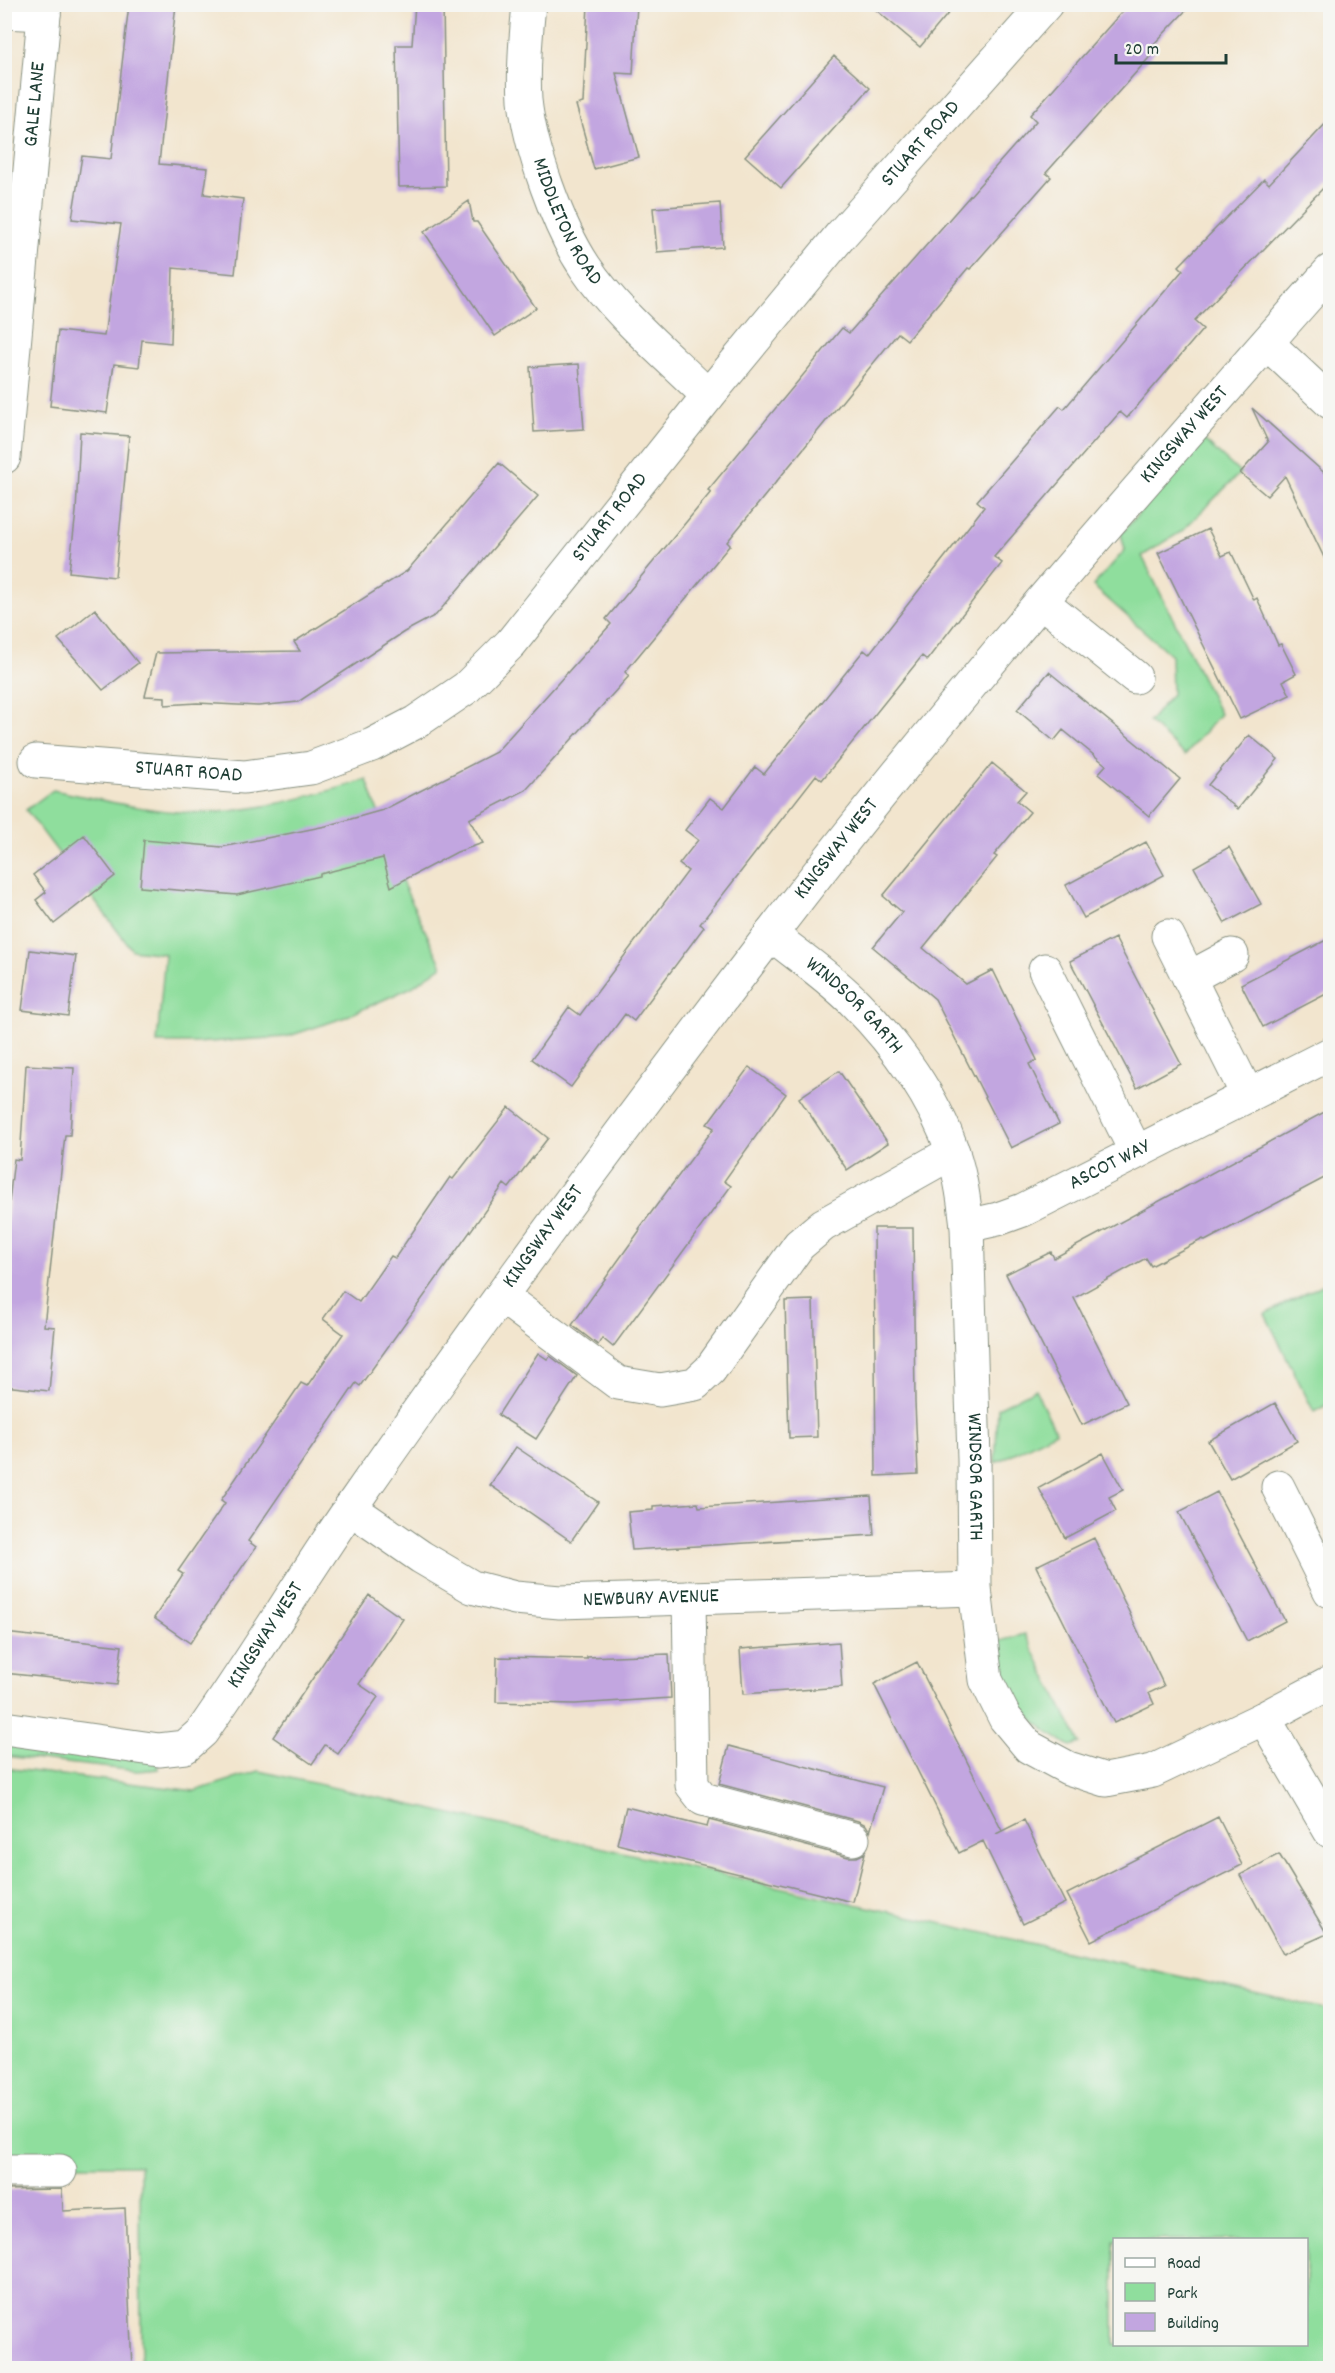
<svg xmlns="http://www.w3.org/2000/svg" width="1335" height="2373" font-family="Dekko,sans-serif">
  <rect width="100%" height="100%" fill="#f6f6f2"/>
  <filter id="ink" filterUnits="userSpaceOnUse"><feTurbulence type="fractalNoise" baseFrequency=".0167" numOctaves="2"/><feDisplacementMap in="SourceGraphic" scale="12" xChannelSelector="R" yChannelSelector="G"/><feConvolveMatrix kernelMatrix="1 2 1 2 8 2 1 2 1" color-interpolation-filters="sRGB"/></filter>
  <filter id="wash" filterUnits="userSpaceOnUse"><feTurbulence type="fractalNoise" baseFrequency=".008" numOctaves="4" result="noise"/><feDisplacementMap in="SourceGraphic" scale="24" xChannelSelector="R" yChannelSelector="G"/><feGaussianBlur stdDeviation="1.35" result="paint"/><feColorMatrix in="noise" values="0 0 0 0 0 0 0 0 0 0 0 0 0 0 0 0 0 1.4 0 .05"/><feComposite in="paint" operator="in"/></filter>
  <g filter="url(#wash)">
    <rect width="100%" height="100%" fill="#f2e5ce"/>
    <path fill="#8fde9d" stroke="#578e68" stroke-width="1.5" fill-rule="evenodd" d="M 1203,439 L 1240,473 L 1181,532 L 1142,556 L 1220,714 L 1185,755 L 1149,722 L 1172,694 L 1171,655 L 1093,586 L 1125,550 L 1121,534 Z
      M 367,780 L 404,886 L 442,966 L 412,987 L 343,1018 L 286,1037 L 195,1043 L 157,1043 L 165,954 L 132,950 L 26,810 L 53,790 C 94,798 136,809 179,812 C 240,817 308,797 367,780 Z
      M 1330,1281 L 1330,1403 L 1314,1412 L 1265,1314 Z
      M 1035,1389 L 1056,1432 L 995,1463 L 998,1408 Z
      M 1025,1634 L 1080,1743 L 1071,1746 C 1044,1733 1020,1711 1007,1684 C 1001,1672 999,1655 997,1642 Z
      M 5,1740 L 155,1758 L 159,1769 L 137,1771 L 5,1756 Z
      M 4,1768 L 195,1791 L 259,1771 L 1330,2010 L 1330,2368 L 141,2368 L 140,2165 L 5,2165 ZM 1114,2240 L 1306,2240 L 1306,2344 L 1114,2344 Z"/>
    <g id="blocks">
      <path fill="#c2a6e0" d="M 129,4 L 176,4 L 159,164 L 208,168 L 204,194 L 243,199 L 235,274 L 173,268 L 171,343 L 142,340 L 139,367 L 114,364 L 107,413 L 50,406 L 58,331 L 104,336 L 121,224 L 72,219 L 82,156 L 111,159 Z
        M 415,4 L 443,4 L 446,186 L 399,187 L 396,45 L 412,45 Z
        M 588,4 L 637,4 L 633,74 L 616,73 L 639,157 L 594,169 L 576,105 L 583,103 Z
        M 869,4 L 956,4 L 920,47 Z
        M 1129,4 L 1192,4 L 1152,46 L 1156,50 L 1046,173 L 1051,177 L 970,269 L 968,268 L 907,340 L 898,333 L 727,542 L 730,545 L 625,672 L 629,676 L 526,790 L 469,819 L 483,843 L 457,852 L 391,887 L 383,858 L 320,874 L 320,876 L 237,895 L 140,887 L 144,840 L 222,847 L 326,826 L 383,810 L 496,752 L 611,624 L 606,619 L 711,492 L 708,490 L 842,328 L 849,333 L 1036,121 L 1030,115 Z
        M 834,56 L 870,88 L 781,188 L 745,156 Z
        M 1330,119 L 1330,181 L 1194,321 L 1203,329 L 1127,418 L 1120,412 L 994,557 L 1002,563 L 927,660 L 922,656 L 822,780 L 816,775 L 700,924 L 704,927 L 634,1021 L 625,1014 L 571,1087 L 532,1059 L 569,1007 L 580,1015 L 688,871 L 679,864 L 698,840 L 685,830 L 710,798 L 724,808 L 755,767 L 764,774 L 864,650 L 869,654 L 984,507 L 977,501 L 1060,406 L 1064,409 L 1183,270 L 1179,266 L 1264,179 L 1269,184 Z
        M 469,201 L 473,222 L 477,222 L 536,308 L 495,336 L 424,232 Z
        M 720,203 L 723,247 L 657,252 L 653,208 Z
        M 579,364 L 584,429 L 534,432 L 530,367 Z
        M 1252,408 L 1330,478 L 1330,570 L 1285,476 L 1267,496 L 1240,473 L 1268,442 Z
        M 80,432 L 129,436 L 115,577 L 69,572 L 76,512 Z
        M 499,463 L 538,496 L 436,615 L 404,632 L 298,702 L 258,706 L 197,703 L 165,705 L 165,697 L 145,696 L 156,653 L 300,651 L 294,642 L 407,571 Z
        M 1208,529 L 1222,556 L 1231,552 L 1254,600 L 1257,598 L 1278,645 L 1281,644 L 1296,674 L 1283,681 L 1290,695 L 1240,719 L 1158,553 Z
        M 95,609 L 138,663 L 103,690 L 58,639 Z
        M 1049,672 L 1180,779 L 1149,816 L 1098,774 L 1106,765 L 1063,730 L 1054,741 L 1017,710 Z
        M 1249,735 L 1278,759 L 1238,809 L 1208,785 Z
        M 992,763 L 1026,791 L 1017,801 L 1030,812 L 994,855 L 997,857 L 923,948 L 966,984 L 993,970 L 1037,1060 L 1029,1064 L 1059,1124 L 1011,1148 L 935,999 L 873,947 L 902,912 L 883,896 Z
        M 84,835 L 115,876 L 54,924 L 36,900 L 46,892 L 33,875 Z
        M 1146,842 L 1164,875 L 1084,918 L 1066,885 Z
        M 1229,847 L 1261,904 L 1225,923 L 1194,867 Z
        M 1115,938 L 1181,1064 L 1137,1088 L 1070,961 Z
        M 1330,938 L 1330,992 L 1263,1027 L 1241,984 Z
        M 30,950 L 76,956 L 68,1016 L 22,1010 Z
        M 26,1065 L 74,1068 L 70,1135 L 65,1135 L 44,1326 L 55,1327 L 49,1391 L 4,1386 L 4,1245 L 14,1159 L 20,1160 Z
        M 749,1067 L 786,1094 L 724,1181 L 731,1186 L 613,1347 L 602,1338 L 598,1345 L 572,1325 L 640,1230 L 639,1229 L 714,1128 L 707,1124 Z
        M 839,1071 L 888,1143 L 847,1170 L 799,1098 Z
        M 509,1107 L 548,1138 L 509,1188 L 504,1184 L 360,1386 L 356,1383 L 248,1541 L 256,1547 L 190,1643 L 154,1618 L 183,1574 L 178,1571 L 225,1503 L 221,1500 L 301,1383 L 307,1386 L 343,1334 L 323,1319 L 343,1291 L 359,1302 L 391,1256 L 395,1258 L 450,1177 L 453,1179 Z
        M 1330,1109 L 1330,1175 L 1205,1241 L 1203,1239 L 1151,1266 L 1146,1258 L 1074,1298 L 1127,1403 L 1082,1425 L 1006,1274 L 1051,1252 L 1054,1258 Z
        M 874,1228 L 913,1228 L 915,1402 L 918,1474 L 876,1476 Z
        M 813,1300 L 817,1437 L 789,1438 L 785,1301 Z
        M 538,1353 L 547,1359 L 550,1356 L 577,1376 L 536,1439 L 498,1415 Z
        M 1275,1403 L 1297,1441 L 1230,1479 L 1208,1441 Z
        M 516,1447 L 598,1502 L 571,1541 L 490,1485 Z
        M 1103,1453 L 1123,1490 L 1109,1497 L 1116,1511 L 1065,1538 L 1039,1488 Z
        M 1217,1492 L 1285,1621 L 1247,1641 L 1179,1512 Z
        M 871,1496 L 874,1535 L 632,1550 L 628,1512 L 653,1510 L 653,1506 L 698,1503 L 699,1507 Z
        M 1094,1538 L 1164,1686 L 1149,1693 L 1154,1704 L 1114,1723 L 1036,1566 Z
        M 369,1595 L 403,1619 L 359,1684 L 378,1697 L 338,1754 L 325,1745 L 312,1764 L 273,1737 Z
        M 4,1633 L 122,1646 L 117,1685 L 4,1673 Z
        M 839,1642 L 842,1687 L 743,1694 L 740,1649 Z
        M 669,1654 L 671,1698 L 575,1704 L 496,1702 L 497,1657 L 587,1659 L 587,1657 Z
        M 917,1662 L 1002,1831 L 996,1834 L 1024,1820 L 1065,1903 L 1023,1924 L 983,1841 L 959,1853 L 874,1684 Z
        M 729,1746 L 883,1787 L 870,1832 L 866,1825 L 858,1821 L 719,1784 Z
        M 626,1807 L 707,1827 L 709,1820 L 848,1857 L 857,1857 L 865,1853 L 853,1902 L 617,1844 Z
        M 1218,1817 L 1242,1865 L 1091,1941 L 1067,1894 Z
        M 1279,1854 L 1327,1934 L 1283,1954 L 1240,1875 Z
        M 62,2189 L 63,2211 L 125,2208 L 132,2368 L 4,2368 L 4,2190 Z"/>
    </g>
  </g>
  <g filter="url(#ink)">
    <use href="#blocks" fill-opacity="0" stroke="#889181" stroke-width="1.5"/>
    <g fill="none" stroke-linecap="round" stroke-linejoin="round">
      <defs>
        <g id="minor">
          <path id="s1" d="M 529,4 C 526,36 523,69 525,100 C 530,148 558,227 585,267 C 615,312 669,357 708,396"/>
          <path d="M 4,12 L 44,14"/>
          <path d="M 1267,343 L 1330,402"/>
          <path id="s2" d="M 4,457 L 45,4"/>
          <path d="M 1042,602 L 1135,677"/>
          <path id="s3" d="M 36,761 L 244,777 L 311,768 L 372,745 L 416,722 L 466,688 L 511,643 L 708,396 L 841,235 L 1046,4"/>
          <path id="s4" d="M 771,934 C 799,957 831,978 856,1004 C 896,1044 935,1099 953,1153 C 961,1177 964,1201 967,1226 L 974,1459 L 975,1589 L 986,1680 L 1005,1718 L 1029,1747 L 1068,1768 L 1106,1780 L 1153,1771 L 1264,1718 L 1330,1683"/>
          <path d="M 1168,936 L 1248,1096"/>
          <path d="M 1045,970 L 1136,1152"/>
          <path d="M 1189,978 L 1232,955"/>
          <path id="s5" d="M 967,1226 L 998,1219 L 1023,1210 L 1330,1054"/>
          <path d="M 501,1296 L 618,1383 L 660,1390 L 695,1384 L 710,1370 L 799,1245 L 823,1225 L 953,1152"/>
          <path d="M 1278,1487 L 1330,1591"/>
          <path id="s6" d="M 350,1508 L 421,1557 L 472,1587 L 515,1598 L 560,1602 L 975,1589"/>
          <path d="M 689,1598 L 692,1785 L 703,1799 L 853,1839"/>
          <path d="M 1264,1718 L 1330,1831"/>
          <path id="s7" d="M 4,1728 L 159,1750 L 185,1747 L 202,1732 C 254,1658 300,1581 351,1507 C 485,1314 625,1125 768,938 C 944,707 1138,488 1330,271"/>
          <path d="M 4,2171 L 60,2171"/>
        </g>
      </defs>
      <use href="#minor" stroke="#889181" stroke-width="35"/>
      <use href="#minor" stroke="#fff" stroke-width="33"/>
    </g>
  </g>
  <g text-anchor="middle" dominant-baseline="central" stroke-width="6" stroke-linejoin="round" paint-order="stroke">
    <g font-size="21" fill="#1f3d34" stroke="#f6f6f2">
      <text stroke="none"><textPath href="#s2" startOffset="354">GALE LANE</textPath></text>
      <text stroke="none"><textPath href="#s3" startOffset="1161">STUART ROAD</textPath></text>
      <text stroke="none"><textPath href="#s1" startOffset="226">MIDDLETON ROAD</textPath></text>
      <text stroke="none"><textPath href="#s7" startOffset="1834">KINGSWAY WEST</textPath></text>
      <text stroke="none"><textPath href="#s3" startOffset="675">STUART ROAD</textPath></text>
      <text stroke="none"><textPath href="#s3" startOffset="153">STUART ROAD</textPath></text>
      <text stroke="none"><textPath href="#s7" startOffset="1293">KINGSWAY WEST</textPath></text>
      <text stroke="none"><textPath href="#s4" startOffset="110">WINDSOR GARTH</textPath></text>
      <text stroke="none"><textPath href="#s5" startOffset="156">ASCOT WAY</textPath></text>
      <text stroke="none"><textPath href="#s7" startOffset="807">KINGSWAY WEST</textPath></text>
      <text stroke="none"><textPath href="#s4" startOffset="615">WINDSOR GARTH</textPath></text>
      <text stroke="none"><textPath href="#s6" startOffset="326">NEWBURY AVENUE</textPath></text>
      <text stroke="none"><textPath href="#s7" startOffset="321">KINGSWAY WEST</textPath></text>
    </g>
  </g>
  <rect width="1335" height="2373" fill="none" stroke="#f6f6f2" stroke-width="24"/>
  <rect x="1113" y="2238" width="195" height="108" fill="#f6f6f2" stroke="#a0aca6" stroke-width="1.5"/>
  <rect x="1125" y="2258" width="30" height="9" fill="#ffffff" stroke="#a0aca6" stroke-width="1.5"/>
  <text x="1167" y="2268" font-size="18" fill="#1f3d34">Road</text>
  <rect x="1125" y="2283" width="30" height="18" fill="#8fde9d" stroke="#a0aca6" stroke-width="1.5"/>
  <text x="1167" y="2298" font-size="18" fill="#1f3d34">Park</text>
  <rect x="1125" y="2313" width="30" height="18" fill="#c2a6e0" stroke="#a0aca6" stroke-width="1.5"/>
  <text x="1167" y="2328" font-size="18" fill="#1f3d34">Building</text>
  <path d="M1116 54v9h110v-9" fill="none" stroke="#1f3d34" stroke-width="3"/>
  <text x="1125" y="54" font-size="18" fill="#1f3d34" stroke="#f6f6f2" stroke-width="4.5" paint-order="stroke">20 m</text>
</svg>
